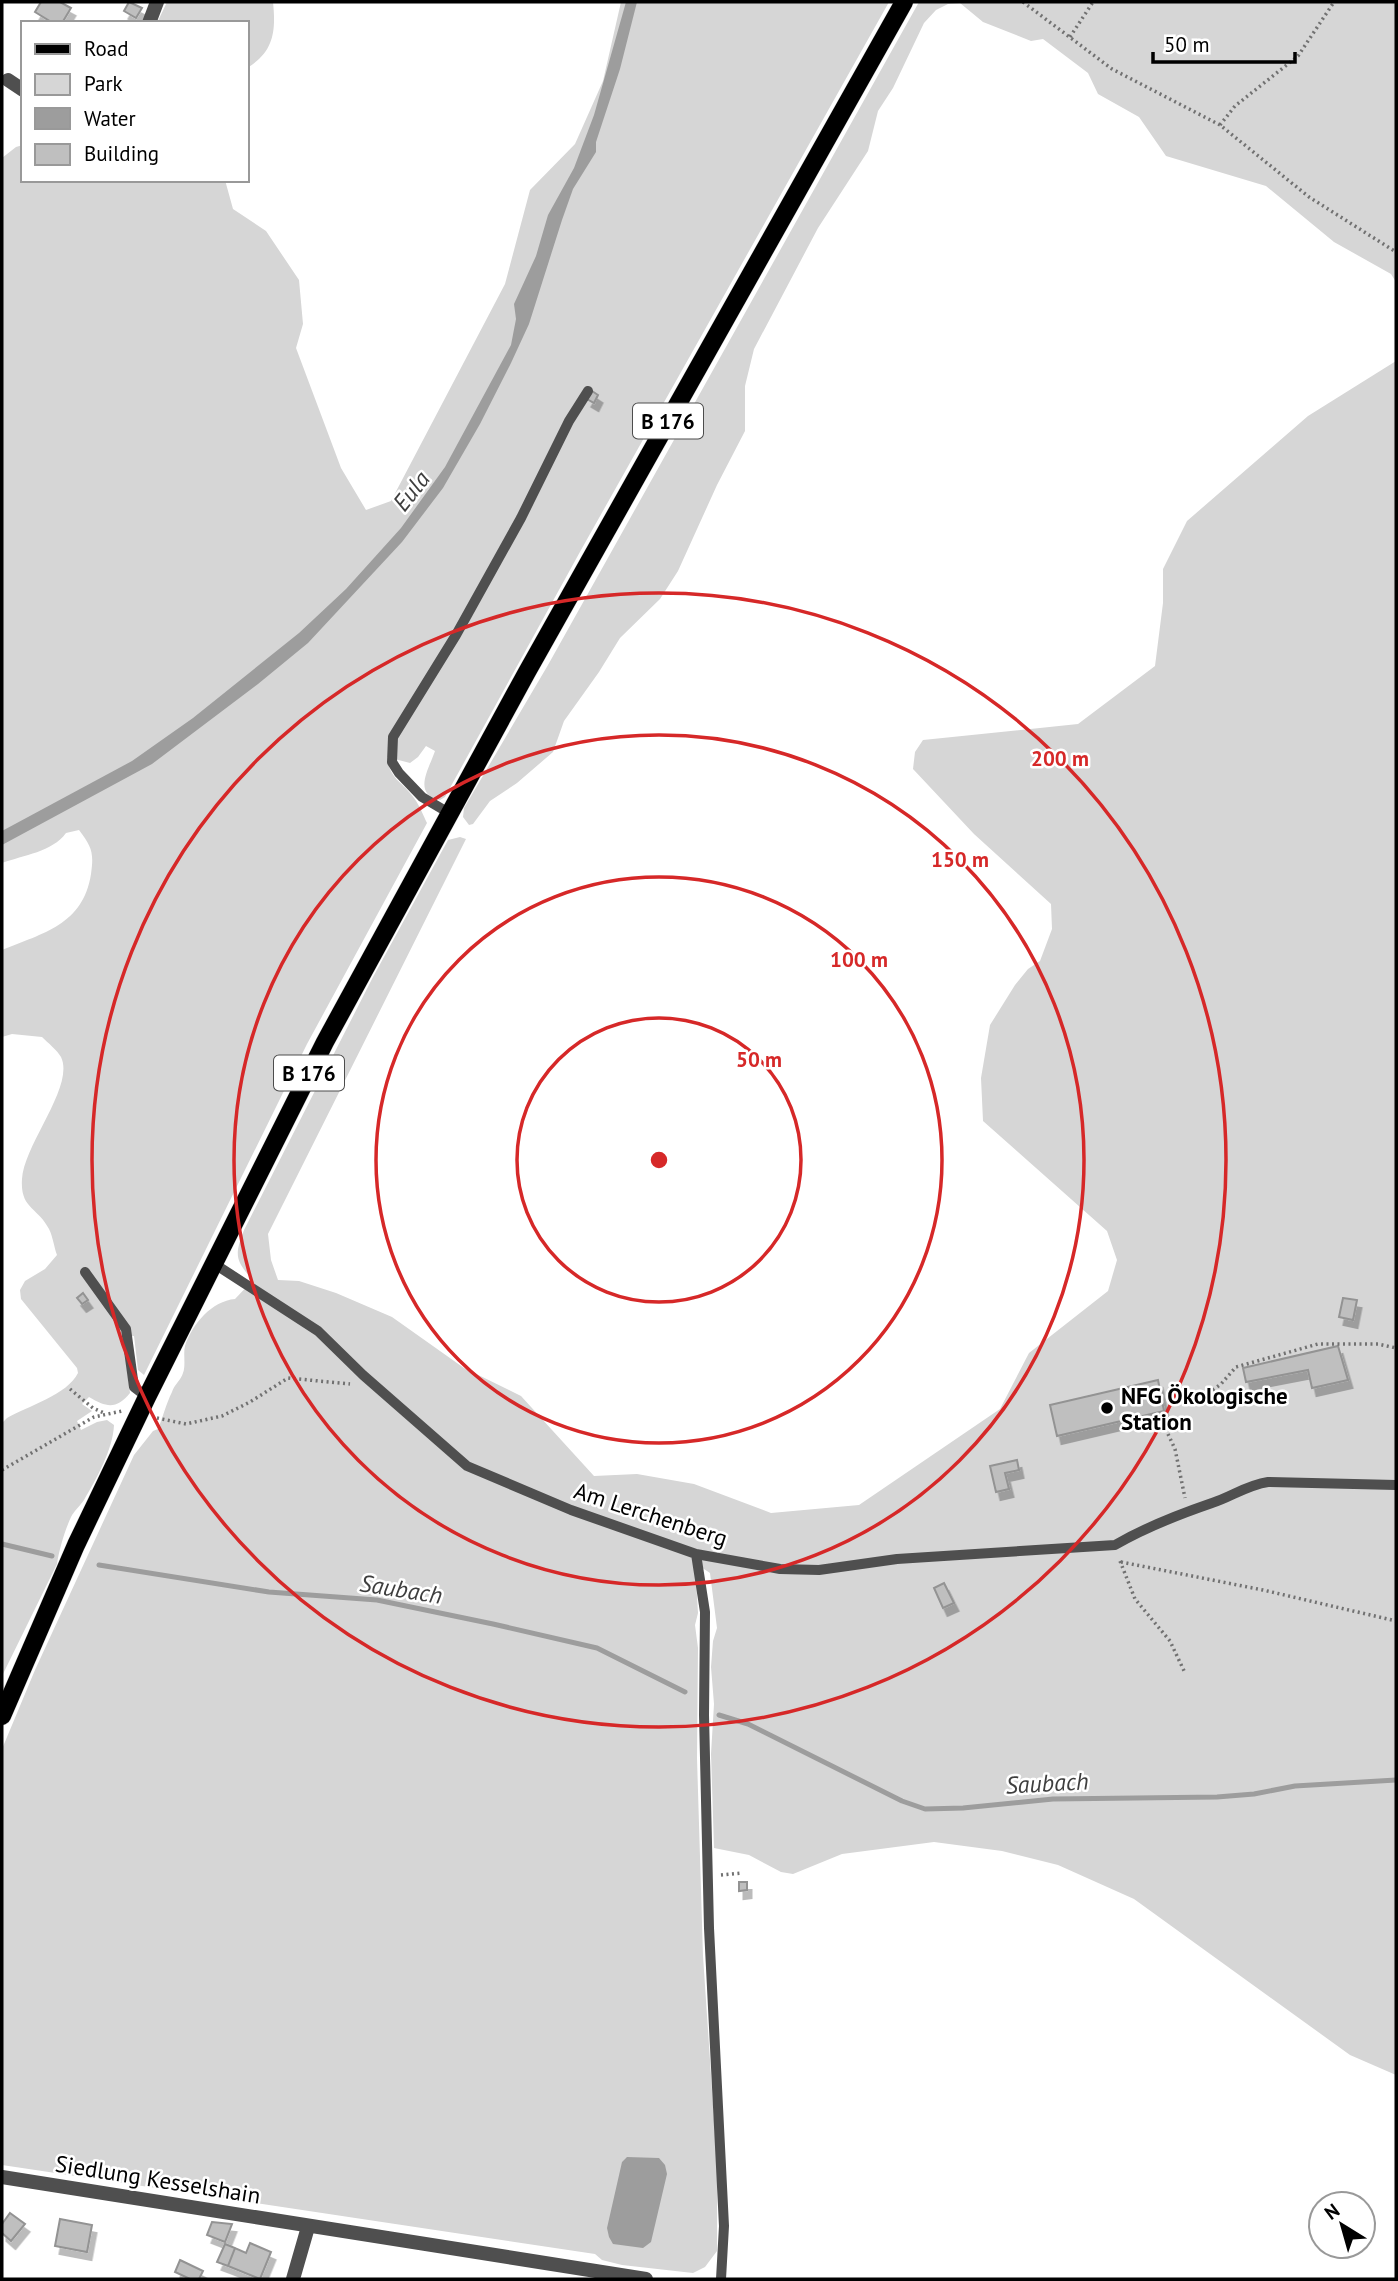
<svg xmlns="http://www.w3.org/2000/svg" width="1398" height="2281" font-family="'PT Sans',sans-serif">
  <defs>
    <filter id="shadow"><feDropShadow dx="4.5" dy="8" stdDeviation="0" flood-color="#0004"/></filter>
  </defs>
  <rect width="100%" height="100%" fill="#fff"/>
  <path fill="#d6d6d6" d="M 167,2 L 273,2 C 276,31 274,52 247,68 L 247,23 L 157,23 Z
    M 621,2 L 889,2 L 581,550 L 445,797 L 440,800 C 412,794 429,769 435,751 L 426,746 L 418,757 L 410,763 L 387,757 C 390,780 402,781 414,798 C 420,806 423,815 427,823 L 307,1044 L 144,1375 L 138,1370 L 134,1336 L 123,1337 L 130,1393 C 117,1409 107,1408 89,1397 L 82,1404 L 92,1411 L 77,1421 L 81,1430 L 97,1422 L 107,1420 L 114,1425 C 113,1449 97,1478 84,1500 C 80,1506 74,1511 71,1517 C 65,1530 59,1550 57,1564 L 2,1676 L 2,1423 L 7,1418 C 28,1406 67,1395 78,1373 L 77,1368 L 21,1299 L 20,1290 L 25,1281 L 45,1269 L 57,1255 C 54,1247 53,1237 49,1229 C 38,1207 20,1209 22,1179 C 24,1144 75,1086 61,1057 C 57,1050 48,1043 42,1037 L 12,1034 L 2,1037 L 2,950 C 43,933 83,925 91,874 C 94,853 92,847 79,830 L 66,833 C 52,852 24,855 2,863 L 2,158 L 16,147 L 23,145 L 23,180 L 225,180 L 233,209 L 266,231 L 299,280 L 303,324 L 296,348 L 341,468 L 366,510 L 391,501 L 505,284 L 530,190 L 575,144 L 603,81 Z
    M 919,2 L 1396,2 L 1396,282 L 1391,274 L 1334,242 L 1266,186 L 1166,156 L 1139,117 L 1098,94 L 1088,73 L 1043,39 L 1031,41 L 983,22 L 960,3 L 948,4 L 936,10 L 924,23 L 893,88 L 878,111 L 868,151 L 818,228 L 754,349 L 745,386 L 745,431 L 717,485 L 678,571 L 660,599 L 620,638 L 599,672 L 564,721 L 553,752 L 517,783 L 490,801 L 473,824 L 469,825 L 463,817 L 464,808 L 548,665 Z
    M 1396,361 L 1396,2075 L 1350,2055 L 1134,1899 L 1058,1865 L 1002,1851 L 934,1842 L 842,1854 L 793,1874 L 781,1872 L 749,1855 L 714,1848 L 711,1754 L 714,1704 L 711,1667 L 713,1641 L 717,1628 L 710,1573 L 695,1563 L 698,1613 L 695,1625 L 698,1648 L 697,1758 L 703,1956 L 717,2164 L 717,2251 L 705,2267 L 693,2273 L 622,2265 L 602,2260 L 595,2254 L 2,2165 L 2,1749 L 35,1670 L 134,1455 L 153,1431 L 158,1429 C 163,1417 166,1404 172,1392 C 174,1385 181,1380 183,1373 C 186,1365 183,1354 185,1346 C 192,1324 212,1301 235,1299 L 253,1280 C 234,1260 235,1254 244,1230 L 373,977 L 448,840 L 460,837 L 466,839 L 268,1234 L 271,1260 L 278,1280 L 299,1281 L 336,1293 L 392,1317 L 464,1368 L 521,1396 L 594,1476 L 637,1474 L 694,1484 L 771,1513 L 859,1505 L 1000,1409 L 1029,1353 L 1108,1291 L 1117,1260 L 1107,1231 L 983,1121 L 981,1078 L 990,1025 L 1015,985 L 1028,969 L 1040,961 L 1052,929 L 1051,904 L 974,834 L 913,769 L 915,752 L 923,740 L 1078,724 L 1155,666 L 1163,603 L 1163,569 L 1187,521 L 1308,416 Z"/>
  <path fill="#9d9d9d" d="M 626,2 L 637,2 L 620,69 L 596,142 L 596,152 L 573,189 L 562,220 L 529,324 L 511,363 L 480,424 L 443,488 L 402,542 L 308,643 L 258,684 L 152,764 L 2,845 L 2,831 L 132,761 L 193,718 L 299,633 L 346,589 L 401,528 L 445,467 L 511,345 L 516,319 L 514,304 L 536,256 L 548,215 L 574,168 L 594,115 Z
    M 627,2157 L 659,2158 L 665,2165 L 667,2174 L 651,2242 L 643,2248 L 613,2244 L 609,2237 L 607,2228 L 622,2162 Z"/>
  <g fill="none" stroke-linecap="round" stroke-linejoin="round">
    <path stroke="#9d9d9d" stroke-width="5" d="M 2,1544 L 52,1556
      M 99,1565 L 269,1592 L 377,1600 L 493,1624 L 597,1648 L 685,1692
      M 719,1715 L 748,1724 L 902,1801 L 925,1809 L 963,1808 L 1053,1799 L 1217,1797 L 1254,1794 L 1295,1786 L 1396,1780"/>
  </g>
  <path fill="#bfbfbf" stroke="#939393" stroke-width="2" filter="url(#shadow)" d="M 41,2 L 60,2 L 71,8 L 62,23 L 53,23 L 35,12 Z
    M 129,2 L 142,8 L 136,18 L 124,11 Z
    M 592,391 L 598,395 L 594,403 L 587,399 Z
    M 83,1293 L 88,1300 L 82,1304 L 77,1298 Z
    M 1343,1298 L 1357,1300 L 1353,1320 L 1339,1317 Z
    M 1338,1346 L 1348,1380 L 1312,1388 L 1308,1370 L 1246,1382 L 1243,1368 Z
    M 1158,1380 L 1164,1411 L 1057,1436 L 1050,1405 Z
    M 1017,1460 L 1019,1470 L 1005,1473 L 1009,1489 L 996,1492 L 990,1466 Z
    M 944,1583 L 954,1603 L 943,1608 L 934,1588 Z
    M 739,1882 L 747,1882 L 747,1890 L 739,1891 Z
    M 10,2213 L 25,2224 L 11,2241 L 2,2233 L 2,2224 Z
    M 60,2219 L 92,2225 L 87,2252 L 55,2246 Z
    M 212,2222 L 232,2224 L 225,2242 L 207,2235 Z
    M 250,2243 L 271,2252 L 260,2279 L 228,2266 L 235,2248 L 246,2253 Z
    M 225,2244 L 235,2248 L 228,2266 L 217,2262 Z
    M 180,2260 L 203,2271 L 199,2279 L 190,2279 L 175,2272 Z"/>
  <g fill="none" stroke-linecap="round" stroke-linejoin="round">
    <defs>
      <path id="primary" d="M 2,1716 L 76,1545 L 147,1397 L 325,1042 L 527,672 L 904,2"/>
    </defs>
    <use href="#primary" stroke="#dbdbdb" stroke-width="19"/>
    <path stroke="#717171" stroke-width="3.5" stroke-dasharray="2 3.5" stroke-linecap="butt" d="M 1023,2 L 1112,69 L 1220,125 L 1309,197 L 1396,252
      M 1070,37 L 1093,2
      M 1220,125 L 1235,106 L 1298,56 L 1334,2
      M 70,1389 L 93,1408 L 104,1413
      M 1177,1403 L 1206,1395 L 1221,1384 L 1236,1367 L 1318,1344 L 1378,1344 L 1396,1348
      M 157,1418 L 186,1424 L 222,1416 L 250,1402 L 288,1378 L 350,1384
      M 1161,1419 L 1175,1449 L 1185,1498
      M 2,1470 L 94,1417 L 122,1411
      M 1120,1561 L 1135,1599 L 1170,1641 L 1185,1673
      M 1121,1562 L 1263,1590 L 1396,1621
      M 721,1875 L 742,1873"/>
    <path stroke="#4f4f4f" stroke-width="10" d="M 449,813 L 422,797 L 399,773 L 392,762 L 393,737 L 456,635 L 521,518 L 569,421 L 588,391
      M 213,1263 L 318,1331 L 363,1375 L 467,1466 L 571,1510 L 696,1554 L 780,1569 L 819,1570 L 897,1559 L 1115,1545 C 1146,1527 1177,1515 1212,1503 C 1231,1497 1247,1485 1268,1482 L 1396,1485
      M 85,1272 L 126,1329 L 134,1387 L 147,1397
      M 696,1554 L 705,1612 L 704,1715 L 709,1928 L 724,2226 L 721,2279"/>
    <path stroke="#4f4f4f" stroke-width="14" d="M 149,23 L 157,2
      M 8,80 L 23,90
      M 2,2177 L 646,2279
      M 293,2279 L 308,2227"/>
    <use href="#primary" stroke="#000" stroke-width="18"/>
  </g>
  <g fill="none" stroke="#d62828" stroke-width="3.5">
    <circle cx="659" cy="1160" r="142"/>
    <circle cx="659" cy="1160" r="283"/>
    <circle cx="659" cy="1160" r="425"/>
    <circle cx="659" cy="1160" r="567"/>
  </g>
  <circle fill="#000" stroke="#fff" stroke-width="2.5" cx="1107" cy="1408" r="7"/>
  <g text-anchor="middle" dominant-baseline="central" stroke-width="5" stroke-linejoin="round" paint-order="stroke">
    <g fill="#fff" stroke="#4c4c4c" stroke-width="2">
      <rect x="633" y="403.5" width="70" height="35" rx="5"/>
      <rect x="274" y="1055.5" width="70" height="35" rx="5"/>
    </g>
    <g font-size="21" font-weight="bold" fill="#000">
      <text x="668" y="421">B 176</text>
      <text x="309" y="1073">B 176</text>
    </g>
    <g font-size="23" font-weight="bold" fill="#000" stroke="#fff" text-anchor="start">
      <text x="1121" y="1395">NFG Ökologische<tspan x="1121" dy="26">Station</tspan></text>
    </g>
    <g font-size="23" fill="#000" stroke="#fff">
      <text transform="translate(651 1514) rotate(18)">Am Lerchenberg</text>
      <text transform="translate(158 2179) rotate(9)">Siedlung Kesselshain</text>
    </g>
    <g font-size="24" font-style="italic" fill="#3e3e3e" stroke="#fff">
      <text transform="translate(411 491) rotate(-52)">Eula</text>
      <text transform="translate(401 1589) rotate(9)">Saubach</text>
      <text transform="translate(1047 1783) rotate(-3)">Saubach</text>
    </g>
  </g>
  <circle cx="659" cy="1160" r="10" fill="#d62828" stroke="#fff" stroke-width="3.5"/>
  <g font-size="21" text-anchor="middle" font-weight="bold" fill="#d62828" stroke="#fff" stroke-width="5" stroke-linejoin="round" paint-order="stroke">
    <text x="1060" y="766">200 m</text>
    <text x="960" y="867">150 m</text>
    <text x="859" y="967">100 m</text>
    <text x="759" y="1067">50 m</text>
  </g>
  <rect width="1398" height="2281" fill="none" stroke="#000000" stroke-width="7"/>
  <rect x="21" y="21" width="228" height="161" fill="#ffffff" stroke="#999999" stroke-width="2"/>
  <rect x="35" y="44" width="35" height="10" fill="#000000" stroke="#999999" stroke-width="2"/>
  <text x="84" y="56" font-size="21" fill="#000000">Road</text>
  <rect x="35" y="74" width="35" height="21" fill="#d6d6d6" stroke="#999999" stroke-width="2"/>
  <text x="84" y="91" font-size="21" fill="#000000">Park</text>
  <rect x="35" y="108" width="35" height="21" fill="#9d9d9d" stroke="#999999" stroke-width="2"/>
  <text x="84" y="126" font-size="21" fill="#000000">Water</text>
  <rect x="35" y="144" width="35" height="21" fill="#bfbfbf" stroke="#999999" stroke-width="2"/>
  <text x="84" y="161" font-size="21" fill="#000000">Building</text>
  <g transform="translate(1342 2225) rotate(323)"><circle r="33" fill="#ffffff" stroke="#999999" stroke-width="2"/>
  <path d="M0-5L12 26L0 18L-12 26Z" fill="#000000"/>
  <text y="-10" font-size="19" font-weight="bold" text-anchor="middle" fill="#000000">N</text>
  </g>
  <path d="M1153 52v10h142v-10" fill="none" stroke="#000000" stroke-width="3.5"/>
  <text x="1164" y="52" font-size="21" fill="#000000" stroke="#ffffff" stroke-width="5" paint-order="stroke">50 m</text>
</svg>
